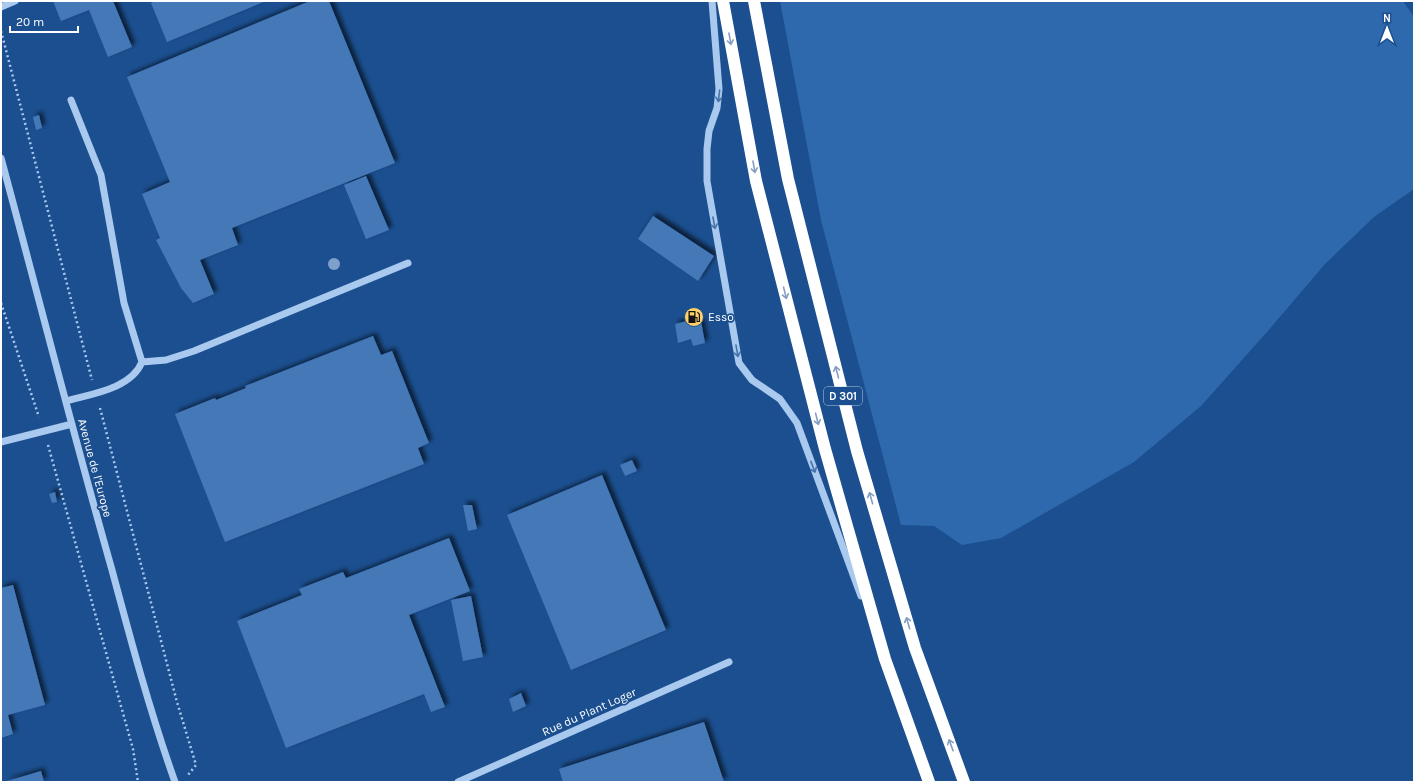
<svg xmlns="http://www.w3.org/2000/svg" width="1415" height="783" font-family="Karla,sans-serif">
  <defs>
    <filter id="shadow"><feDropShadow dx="3.5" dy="-3.5" stdDeviation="2" flood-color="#0009"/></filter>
  </defs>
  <rect width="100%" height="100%" fill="#1b4f8f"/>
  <path fill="#2e69ad" d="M 780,1 L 1403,1 L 1414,17 L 1414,189 L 1374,217 L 1325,264 L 1267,332 L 1201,406 L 1134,462 L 1001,538 L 962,545 L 934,526 L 901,525 L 821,220 Z"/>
  <path fill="#4478b7" filter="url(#shadow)" d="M 53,1 L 113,1 L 132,47 L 108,57 L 89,10 L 61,21 Z
    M 155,1 L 266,1 L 167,42 L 151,3 Z
    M 310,1 L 329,1 L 395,163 L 232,228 L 238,245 L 200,260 L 214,294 L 193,303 L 181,288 L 156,240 L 160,238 L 142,194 L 170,182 L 127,77 Z
    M 39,115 L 42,128 L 36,130 L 33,117 Z
    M 366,176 L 389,230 L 366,239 L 344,185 Z
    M 653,216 L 714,256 L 698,281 L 638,239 Z
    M 691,320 L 692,323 L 701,321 L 705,343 L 693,346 L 691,339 L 678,343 L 675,324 Z
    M 373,336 L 381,355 L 392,351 L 429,443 L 418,448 L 424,464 L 225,542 L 175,414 L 215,398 L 216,400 L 246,388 L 245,386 Z
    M 632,460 L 637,471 L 625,476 L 620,465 Z
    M 602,475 L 666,630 L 571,670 L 507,515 Z
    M 55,492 L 57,502 L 52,503 L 49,494 Z
    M 463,505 L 472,505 L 477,529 L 468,531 Z
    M 449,538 L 470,591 L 409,615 L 445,707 L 431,712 L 424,694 L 286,748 L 237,621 L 302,595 L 299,589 L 343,572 L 346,578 Z
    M 13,585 L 45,705 L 8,715 L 13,734 L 1,738 L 1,588 Z
    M 471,596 L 483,657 L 463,661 L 451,600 Z
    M 521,693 L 526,706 L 513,712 L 509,699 Z
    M 704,722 L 724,782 L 563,782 L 559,769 Z
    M 41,771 L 44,782 L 4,782 Z"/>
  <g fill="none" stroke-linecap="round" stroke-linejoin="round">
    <path stroke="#a9c9ee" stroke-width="2.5" stroke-dasharray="2 3" stroke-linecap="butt" d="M 1,31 L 92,380
      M 1,303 L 39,417
      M 100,408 L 177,702 L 196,765 L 188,775
      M 48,445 L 133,749 L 138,782"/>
    <path stroke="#a9c9ee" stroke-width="7" d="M 712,1 L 719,89 L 717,108 L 709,131 L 707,149 L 707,181 L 739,363 L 752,380 L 780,399 L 797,423 L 861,596
      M 1,7 L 15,1
      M 1,158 C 38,295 73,433 112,570 C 131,641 150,712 175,782
      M 142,362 L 166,360 L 194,351 L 408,263
      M 66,401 C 91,394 131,389 142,362 L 124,303 L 101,175 L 71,100
      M 1,442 L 72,424
      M 458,782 L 729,662"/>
    <path stroke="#fff" stroke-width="12" d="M 723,1 L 756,181 L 825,449 L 885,659 L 929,782
      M 754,1 L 788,179 L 857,451 L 915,648 L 964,782"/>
  </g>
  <circle fill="#7ea0ca" cx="334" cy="264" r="6"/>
  <defs><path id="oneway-shaft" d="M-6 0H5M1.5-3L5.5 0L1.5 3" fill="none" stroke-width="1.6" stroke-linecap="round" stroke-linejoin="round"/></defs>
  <g stroke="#829ec1">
    <use href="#oneway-shaft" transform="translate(730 39) rotate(80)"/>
    <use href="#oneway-shaft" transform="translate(754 167) rotate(80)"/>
    <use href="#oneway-shaft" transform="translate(785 293) rotate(76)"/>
    <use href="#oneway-shaft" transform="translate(837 372) rotate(-104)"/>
    <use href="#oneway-shaft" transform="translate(817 419) rotate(76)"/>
    <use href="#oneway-shaft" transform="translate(871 498) rotate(-106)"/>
    <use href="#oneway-shaft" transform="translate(908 623) rotate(-106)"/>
    <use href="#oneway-shaft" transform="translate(951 745) rotate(-110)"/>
  </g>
  <g stroke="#4674ac">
    <use href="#oneway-shaft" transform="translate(719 96) rotate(96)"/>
    <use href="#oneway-shaft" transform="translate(714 223) rotate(80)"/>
    <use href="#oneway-shaft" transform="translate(737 351) rotate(80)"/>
    <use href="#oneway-shaft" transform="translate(813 467) rotate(69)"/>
  </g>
  <defs>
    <symbol id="fuel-disc" viewBox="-11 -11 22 22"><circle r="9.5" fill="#ffd166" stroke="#1b4f8f"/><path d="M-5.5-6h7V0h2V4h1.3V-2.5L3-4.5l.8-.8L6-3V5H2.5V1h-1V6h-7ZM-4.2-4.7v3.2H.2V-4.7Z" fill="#111"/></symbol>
  </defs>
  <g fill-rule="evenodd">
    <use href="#fuel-disc" x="683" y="306" width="22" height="22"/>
  </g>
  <g text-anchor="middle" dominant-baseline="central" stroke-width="3.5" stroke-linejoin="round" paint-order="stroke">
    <rect fill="#1b4f8f" stroke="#bbcadd" stroke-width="1" x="824" y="387" width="38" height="18" rx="3"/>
    <g font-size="11" font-weight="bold" fill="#fff">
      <text x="843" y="396">D 301</text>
    </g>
    <g font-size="12" fill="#fff" stroke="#1b4f8f" text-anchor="start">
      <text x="708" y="317">Esso</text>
    </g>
    <g font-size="12" fill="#fff" stroke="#1b4f8f">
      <text transform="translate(95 468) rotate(75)">Avenue de l'Europe</text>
      <text transform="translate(589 712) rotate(-24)">Rue du Plant Loger</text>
    </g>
  </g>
  <rect width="1415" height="783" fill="none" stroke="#ffffff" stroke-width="4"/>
  <g transform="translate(1387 28)" stroke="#1b4f8f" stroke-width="3" paint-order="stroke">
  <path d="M0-3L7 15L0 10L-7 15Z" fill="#ffffff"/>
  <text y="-6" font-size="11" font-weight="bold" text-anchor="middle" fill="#ffffff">N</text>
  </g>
  <path d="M10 26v6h68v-6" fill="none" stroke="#ffffff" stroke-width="2"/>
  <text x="16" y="26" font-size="12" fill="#ffffff" stroke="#1b4f8f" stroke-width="3" paint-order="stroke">20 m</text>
</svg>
